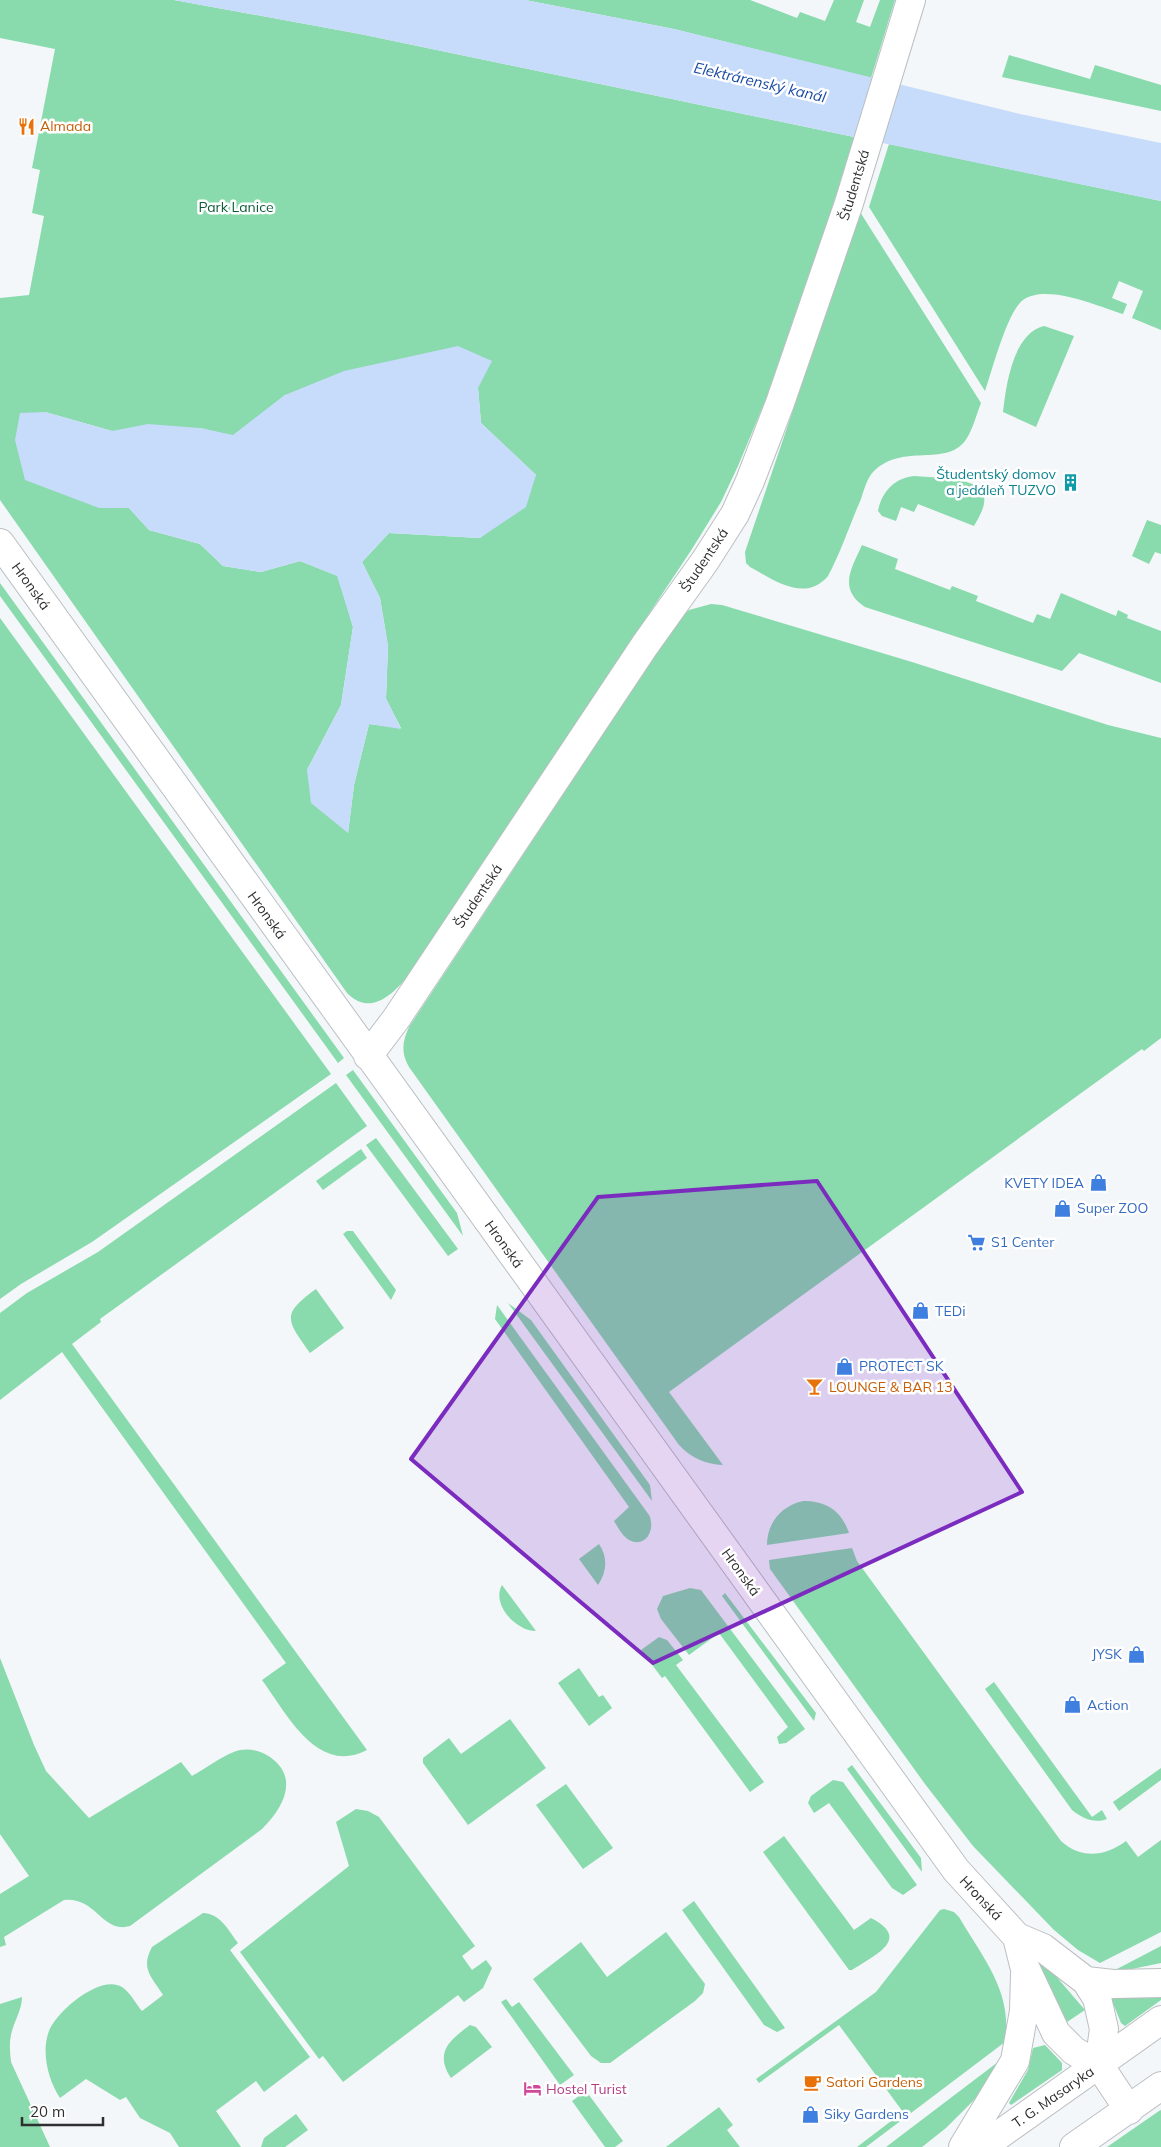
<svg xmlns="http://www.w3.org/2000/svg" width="1161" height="2147" font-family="Mulish,sans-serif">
  <rect width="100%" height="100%" fill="#f3f7fa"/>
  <path fill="#89daac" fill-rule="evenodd" d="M 0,0 L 174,0 L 360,34 L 854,137 L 832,208 L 766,399 L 738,466 L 721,502 L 692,549 L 407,978 C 390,996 370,1016 347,993 L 0,500 L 0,298 L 29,295 L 44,216 L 32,213 L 40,170 L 32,168 L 55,49 L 0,38 ZM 478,388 L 481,423 L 536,475 L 480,538 L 389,533 L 362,562 L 380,598 L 388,646 L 386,699 L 401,728 L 369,724 L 354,785 L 348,833 L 307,770 L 341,705 L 353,627 L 338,576 L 300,561 L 261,572 L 223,566 L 200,544 L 149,530 L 129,508 L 99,508 L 45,412 L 112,431 L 200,428 L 233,436 L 285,395 Z
    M 525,0 L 750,0 L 797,18 L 800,12 L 825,21 L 834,0 L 864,0 L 856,22 L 870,27 L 880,0 L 895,0 L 871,78 L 674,29 Z
    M 1009,55 L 1090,79 L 1095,65 L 1161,85 L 1161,111 L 1002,77 Z
    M 889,144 L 1161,201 L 1161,330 L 1132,318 L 1143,291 L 1119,281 L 1112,298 L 1127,304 L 1123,314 C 1098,306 1046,283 1023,300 C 1007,312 992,371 985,391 L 869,207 Z
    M 860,212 L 981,403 C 976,415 973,430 965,441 C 945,467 903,443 874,471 C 867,478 864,490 861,499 C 850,524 841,552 828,576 C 805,603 774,580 750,567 L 746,563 L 745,552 Z
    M 1044,326 L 1074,336 L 1036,427 L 1003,412 C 1006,386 1013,333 1044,326 Z
    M 914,476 L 958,479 L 981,487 C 989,502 981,513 974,526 L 918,504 L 914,512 L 901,507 L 896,521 L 882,516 L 878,511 C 882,491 895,478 914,476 Z
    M 1147,520 L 1161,525 L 1161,554 L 1155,552 L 1149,564 L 1132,556 Z
    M 862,545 L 898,559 L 895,569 L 950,590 L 952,586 L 978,596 L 976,601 L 1033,623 L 1037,614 L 1050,619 L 1061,593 L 1116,616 L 1118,610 L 1128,615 L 1127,618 L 1161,631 L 1161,683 L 1079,653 L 1062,671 L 865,607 C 838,589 851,569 862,545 Z
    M 0,583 L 344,1058 L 338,1063 L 0,596 Z
    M 711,604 L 722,605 L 912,662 L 1108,725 L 1161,738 L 1161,1038 L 1144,1051 L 1142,1049 L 669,1392 L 723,1465 C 705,1464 691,1458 679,1445 L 409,1067 C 401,1053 402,1042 409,1027 L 679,619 L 689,610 Z
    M 0,618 L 331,1074 L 92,1242 L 21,1284 L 0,1299 Z
    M 353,1070 L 457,1213 L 463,1236 L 346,1075 Z
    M 336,1083 L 367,1126 L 100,1319 L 101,1322 L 72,1344 L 367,1750 C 317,1776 287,1714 262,1680 L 286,1663 L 62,1352 L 0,1400 L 0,1313 L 27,1293 L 98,1252 Z
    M 376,1138 L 458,1249 L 448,1256 L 366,1145 Z
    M 361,1149 L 367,1158 L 323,1190 L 316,1181 Z
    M 347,1231 L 353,1231 L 396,1290 L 391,1300 L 343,1234 Z
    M 316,1289 L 344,1328 L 310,1353 C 287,1320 280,1315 316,1289 Z
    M 508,1303 L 531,1320 L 650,1485 L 652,1501 Z
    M 497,1305 L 649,1515 C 656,1529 646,1549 629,1540 C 622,1536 618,1527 614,1521 L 629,1507 L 495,1319 Z
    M 803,1501 C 826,1501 841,1510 849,1533 L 767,1545 C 767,1523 781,1506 803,1501 Z
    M 599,1544 C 608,1557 607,1572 598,1585 L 579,1559 Z
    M 852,1548 L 857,1561 L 1061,1841 C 1081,1859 1104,1857 1126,1841 L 1138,1857 L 1161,1840 L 1161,1932 L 1100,1963 L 1078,1950 L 1054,1930 L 973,1846 L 925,1784 L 770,1569 L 769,1560 Z
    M 502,1585 L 536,1631 C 516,1631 491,1604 502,1585 Z
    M 690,1588 L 701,1590 L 805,1729 L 786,1743 L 779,1744 L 777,1737 L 788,1727 L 719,1633 L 689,1655 L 661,1619 L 657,1609 L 663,1596 Z
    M 725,1593 L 816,1713 L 814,1721 L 722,1596 Z
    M 659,1637 L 667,1640 L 683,1660 L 676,1665 L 764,1782 L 750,1792 L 665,1676 L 662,1678 L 641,1650 Z
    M 0,1658 L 34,1745 L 46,1771 L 89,1818 L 181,1762 L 192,1776 C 205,1769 226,1753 240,1750 C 250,1748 261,1751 270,1757 C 300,1778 283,1808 262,1829 L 130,1926 C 102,1934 97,1897 64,1900 L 4,1937 L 6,1945 L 0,1947 L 0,1894 L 29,1876 L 0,1834 Z
    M 579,1668 L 599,1697 L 603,1695 L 612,1708 L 589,1726 L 558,1683 Z
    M 994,1682 L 1092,1817 L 1102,1810 L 1107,1819 C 1094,1824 1082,1818 1072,1810 L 985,1689 Z
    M 510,1719 L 546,1768 L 468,1825 L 423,1763 L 423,1758 L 449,1738 L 461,1754 Z
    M 852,1765 L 921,1858 L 922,1872 L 847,1769 Z
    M 1161,1768 L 1161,1780 L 1119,1811 L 1113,1802 Z
    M 833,1780 L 843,1782 L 917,1885 L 903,1895 L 892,1888 L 829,1803 L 814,1813 L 808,1803 L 811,1796 Z
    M 566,1784 L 613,1848 L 583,1869 L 536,1805 Z
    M 356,1809 L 368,1811 L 379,1817 L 475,1946 L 462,1956 L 472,1970 L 486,1960 L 492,1968 L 483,1988 L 464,2002 L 458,1995 L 343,2082 L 323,2056 L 319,2059 L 240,1952 L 349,1866 L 336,1822 Z
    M 784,1836 L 854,1930 L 871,1918 C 912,1939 875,1955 852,1970 L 849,1970 L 763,1852 Z
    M 694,1901 L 785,2028 L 777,2032 L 764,2025 L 682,1910 Z
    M 944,1909 L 954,1912 L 959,1917 C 983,1958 1013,1992 1005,2042 L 866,2147 L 857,2147 L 903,2112 L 839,2025 L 759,2083 L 756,2079 L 876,1992 L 940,1910 Z
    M 203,1913 C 221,1914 228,1930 238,1943 L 230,1950 L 310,2057 L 264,2092 L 256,2081 L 216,2111 L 241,2147 L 179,2147 L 170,2133 L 140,2118 L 126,2097 L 120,2100 L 86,2079 L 60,2098 C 48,2080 41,2052 49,2031 C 57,2011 100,1974 122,1987 C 130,1992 136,2004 142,2011 L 163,1995 C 152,1977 140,1969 152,1947 Z
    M 666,1932 L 705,1984 L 703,1993 L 695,2001 L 610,2063 L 601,2063 L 591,2056 L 533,1979 L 581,1942 L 607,1977 Z
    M 1161,1946 L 1161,1963 L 1132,1969 L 1117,1969 Z
    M 1036,1953 L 1085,2010 L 1067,2022 L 1032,1956 Z
    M 1161,1993 L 1161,2000 L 1125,2026 L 1121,2023 L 1111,1998 L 1135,1998 Z
    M 22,1997 C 22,2010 14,2021 11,2035 C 9,2044 10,2053 11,2062 L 50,2147 L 0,2147 L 0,2004 Z
    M 506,1999 L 512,2007 L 519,2002 L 574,2075 L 560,2085 L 501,2002 Z
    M 470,2025 L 476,2027 L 492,2047 L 451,2078 C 434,2052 450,2040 470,2025 Z
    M 1045,2045 L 1062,2063 L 1062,2070 L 1011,2105 L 1009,2103 L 1028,2070 L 1033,2048 Z
    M 998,2062 L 979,2095 L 946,2128 L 922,2147 L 886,2147 Z
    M 586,2091 L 623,2141 L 615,2147 L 605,2147 L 572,2101 Z
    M 719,2107 L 733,2125 L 727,2130 L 740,2147 L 666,2147 Z
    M 1161,2110 L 1161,2147 L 1107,2147 L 1159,2111 Z
    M 296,2114 L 308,2130 L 285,2147 L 261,2147 L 264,2138 Z"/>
  <path fill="#c7dbfb" d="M 174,0 L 525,0 L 674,29 L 1020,114 L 1161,143 L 1161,201 L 360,34 Z
    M 458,346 L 492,361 L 478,388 L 481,423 L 536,475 L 526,507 L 480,538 L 389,533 L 362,562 L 380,598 L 388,646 L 386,698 L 401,729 L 369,724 L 354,785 L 348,833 L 311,803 L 307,770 L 341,705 L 353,627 L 337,576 L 300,561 L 261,572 L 223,566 L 200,544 L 149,530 L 129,508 L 99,508 L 25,480 L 15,440 L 20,413 L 45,412 L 112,431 L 148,424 L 200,428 L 233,435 L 285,395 L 344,371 Z"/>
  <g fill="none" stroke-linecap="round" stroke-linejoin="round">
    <defs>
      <path id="minor" d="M 0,543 L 956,1870 L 1017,1937 L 1043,1948 L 1086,1981 L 1097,1998 L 1104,2029 L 1099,2065
        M 368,1056 L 396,1019 L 645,645 L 705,561 L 735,514 L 750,481 L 780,403 L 849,203 L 911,0
        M 1017,1937 L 1024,1965 L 1056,2033 L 1074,2051 L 1099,2065 L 1129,2110
        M 1086,1981 L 1113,1984 L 1161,1983
        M 963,2147 L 1015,2061 L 1024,2011 L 1025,1974
        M 982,2147 L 1161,2020
        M 1074,2147 L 1161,2086"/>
    </defs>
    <use href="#minor" stroke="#bcbfc2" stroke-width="30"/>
    <use href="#minor" stroke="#fff" stroke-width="28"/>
  </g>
  <path fill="#7b2cbf" fill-opacity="0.2" stroke="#7b2cbf" stroke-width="4" stroke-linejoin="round" d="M 817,1181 L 1022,1492 L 653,1663 L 411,1459 L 598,1197 Z"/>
  <defs>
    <symbol id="restaurant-bare" viewBox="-9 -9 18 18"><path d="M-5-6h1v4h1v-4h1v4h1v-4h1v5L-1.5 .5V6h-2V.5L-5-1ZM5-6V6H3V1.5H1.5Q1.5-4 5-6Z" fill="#e8710a" stroke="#fff" stroke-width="2.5" paint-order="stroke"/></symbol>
    <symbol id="building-bare" viewBox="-9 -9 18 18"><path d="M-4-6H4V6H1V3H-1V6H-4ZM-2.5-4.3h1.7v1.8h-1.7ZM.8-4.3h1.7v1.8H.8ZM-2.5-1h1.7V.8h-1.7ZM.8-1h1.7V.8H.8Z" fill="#0f9aa8" stroke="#fff" stroke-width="2.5" paint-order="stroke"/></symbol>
    <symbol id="shop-bare" viewBox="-9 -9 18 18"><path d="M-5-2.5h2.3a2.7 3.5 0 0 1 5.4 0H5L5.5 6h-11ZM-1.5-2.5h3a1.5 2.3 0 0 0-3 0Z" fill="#3f7fe0" stroke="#fff" stroke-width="2.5" paint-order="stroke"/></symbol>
    <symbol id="supermarket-bare" viewBox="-9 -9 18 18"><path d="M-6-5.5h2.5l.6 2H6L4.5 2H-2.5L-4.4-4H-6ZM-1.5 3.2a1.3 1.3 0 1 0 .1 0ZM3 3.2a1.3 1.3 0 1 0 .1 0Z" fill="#3f7fe0" stroke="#fff" stroke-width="2.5" paint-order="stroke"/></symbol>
    <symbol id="bar-bare" viewBox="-9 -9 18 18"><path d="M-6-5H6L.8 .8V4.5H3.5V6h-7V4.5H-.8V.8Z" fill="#e8710a" stroke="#fff" stroke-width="2.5" paint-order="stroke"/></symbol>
    <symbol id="cafe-bare" viewBox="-9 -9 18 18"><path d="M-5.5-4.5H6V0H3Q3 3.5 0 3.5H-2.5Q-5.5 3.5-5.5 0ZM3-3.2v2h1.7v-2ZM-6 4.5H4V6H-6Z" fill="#e8710a" stroke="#fff" stroke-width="2.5" paint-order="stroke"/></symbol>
    <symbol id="hotel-bare" viewBox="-9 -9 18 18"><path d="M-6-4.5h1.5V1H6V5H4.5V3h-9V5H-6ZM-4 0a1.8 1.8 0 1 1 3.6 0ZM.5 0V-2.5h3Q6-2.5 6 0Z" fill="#d1479c" stroke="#fff" stroke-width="2.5" paint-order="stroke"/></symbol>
  </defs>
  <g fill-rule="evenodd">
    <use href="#restaurant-bare" x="14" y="114" width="25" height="25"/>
    <use href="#building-bare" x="1058" y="470" width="25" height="25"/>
    <use href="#shop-bare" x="1086" y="1170" width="25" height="25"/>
    <use href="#shop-bare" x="1050" y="1196" width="25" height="25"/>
    <use href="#supermarket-bare" x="964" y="1230" width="25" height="25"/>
    <use href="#shop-bare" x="908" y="1298" width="25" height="25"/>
    <use href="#shop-bare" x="832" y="1354" width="25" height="25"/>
    <use href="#bar-bare" x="802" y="1374" width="25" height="25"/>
    <use href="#shop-bare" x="1124" y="1642" width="25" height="25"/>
    <use href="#shop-bare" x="1060" y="1692" width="25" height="25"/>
    <use href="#cafe-bare" x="800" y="2070" width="25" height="25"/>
    <use href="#hotel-bare" x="520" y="2076" width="25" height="25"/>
    <use href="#shop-bare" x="798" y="2102" width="25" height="25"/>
  </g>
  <g text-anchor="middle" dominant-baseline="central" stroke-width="5" stroke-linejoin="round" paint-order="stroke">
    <g font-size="14" fill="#c56008" stroke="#fff" text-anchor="start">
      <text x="40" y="126">Almada</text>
      <text x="829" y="1387">LOUNGE &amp; BAR 13</text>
      <text x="826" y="2082">Satori Gardens</text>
    </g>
    <g font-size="14" fill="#2e2f30" stroke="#fff">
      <text transform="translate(854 185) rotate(-73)">Študentská</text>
      <text transform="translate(704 560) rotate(-56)">Študentská</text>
      <text transform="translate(31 586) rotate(54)">Hronská</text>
      <text transform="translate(478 896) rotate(-56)">Študentská</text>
      <text transform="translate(267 915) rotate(54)">Hronská</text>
      <text transform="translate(504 1244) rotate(54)">Hronská</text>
      <text transform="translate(741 1572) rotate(54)">Hronská</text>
      <text transform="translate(981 1898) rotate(47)">Hronská</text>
      <text transform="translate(1053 2097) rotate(-35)">T. G. Masaryka</text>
    </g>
    <g font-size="14" fill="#0b5c39" stroke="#fff">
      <text x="236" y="207">Park Lanice</text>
    </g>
    <g font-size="14" fill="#0d838f" stroke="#fff" text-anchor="end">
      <text x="1056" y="474">Študentský domov<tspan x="1056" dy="16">a jedáleň TUZVO</tspan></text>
    </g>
    <g font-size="14" fill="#366cbe" stroke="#fff" text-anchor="start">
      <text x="1084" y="1183" text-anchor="end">KVETY IDEA</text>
      <text x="1077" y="1208">Super ZOO</text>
      <text x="991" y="1242">S1 Center</text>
      <text x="935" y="1311">TEDi</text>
      <text x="859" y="1366">PROTECT SK</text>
      <text x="1122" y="1654" text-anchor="end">JYSK</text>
      <text x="1087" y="1705">Action</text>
      <text x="824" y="2114">Siky Gardens</text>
    </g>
    <g font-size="14" fill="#b23c85" stroke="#fff" text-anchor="start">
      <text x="546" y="2089">Hostel Turist</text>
    </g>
    <g font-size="15" font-style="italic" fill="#174aa3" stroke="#fff">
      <text transform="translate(760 82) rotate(13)">Elektrárenský kanál</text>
    </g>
  </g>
  <path d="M22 2117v8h81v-8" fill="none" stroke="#2e2f30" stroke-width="2.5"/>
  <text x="30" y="2117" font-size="15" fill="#2e2f30" stroke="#ffffff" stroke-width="4" paint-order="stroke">20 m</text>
</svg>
